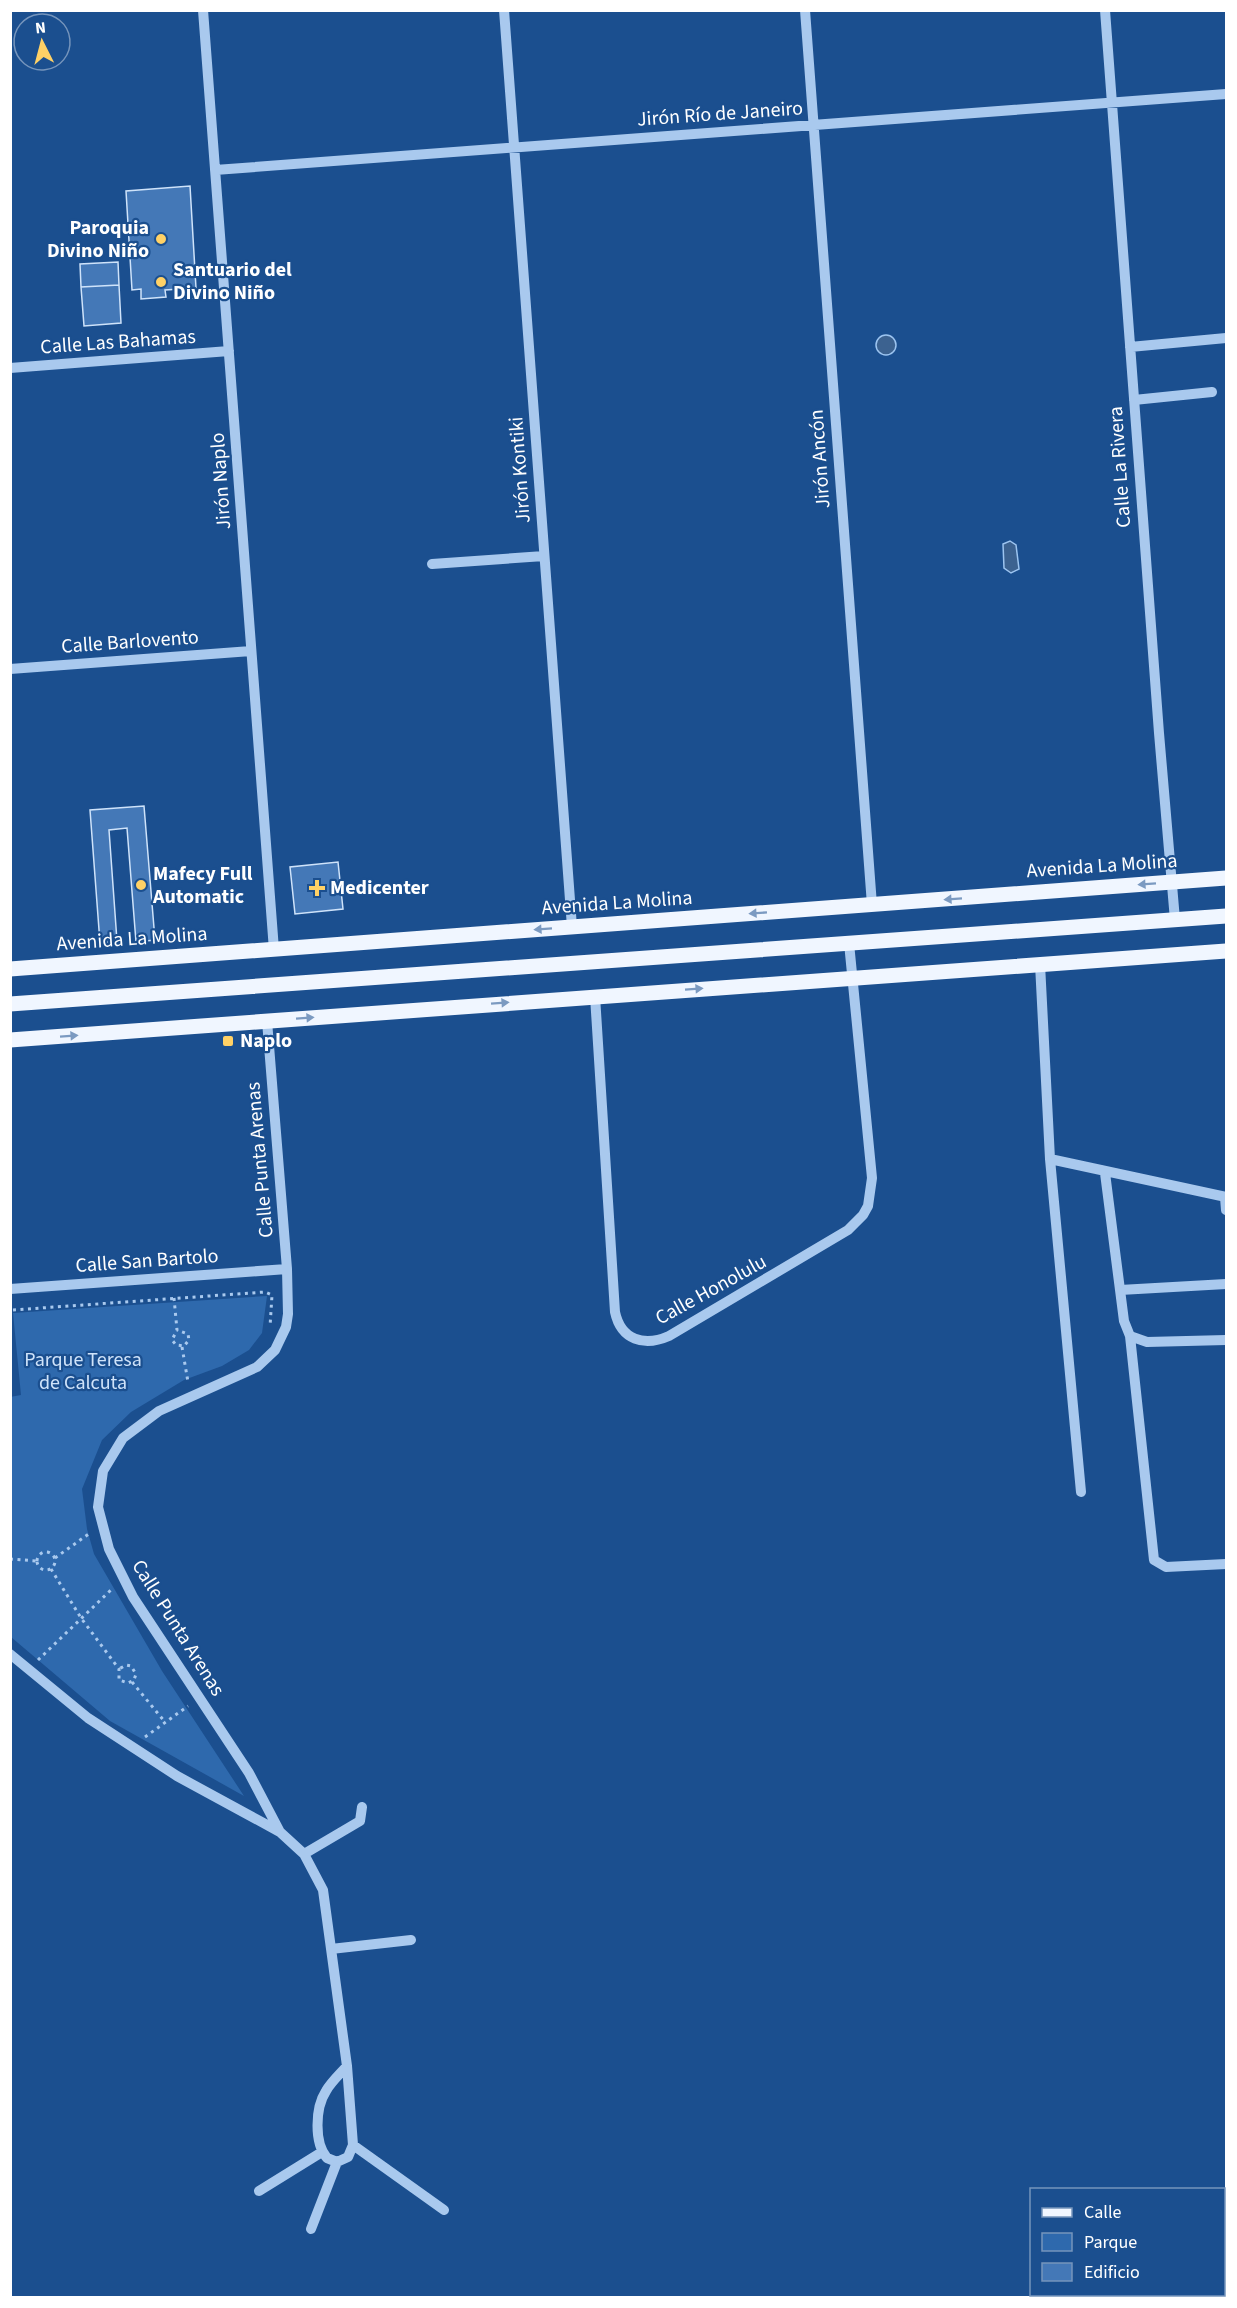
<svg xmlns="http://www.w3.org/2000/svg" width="1237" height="2308" font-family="'Source Sans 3',sans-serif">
  <rect width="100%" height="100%" fill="#1b4f8f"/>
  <path fill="#2e69ad" d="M 267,1296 L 262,1333 L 249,1350 L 222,1366 L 184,1380 L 131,1412 L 102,1440 L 82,1489 L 87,1529 L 94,1554 L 162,1671 L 244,1796 L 110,1721 L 11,1637 L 10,1397 L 21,1395 L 13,1313 Z"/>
  <path fill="#3c6290" stroke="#9cc4f0" stroke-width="1.5" d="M876 345a10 10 0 1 1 20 0a10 10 0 1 1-20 0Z
    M 1010,541 L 1016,545 L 1019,569 L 1011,573 L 1004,568 L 1003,544 Z"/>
  <path fill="#4478b7" stroke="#cfe3fa" stroke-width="1.5" d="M 190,186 L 196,288 L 165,290 L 166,297 L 141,299 L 141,289 L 132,290 L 126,191 Z
    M 118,262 L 119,285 L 81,287 L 80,264 Z
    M 119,285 L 121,323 L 84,326 L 81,287 Z
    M 196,288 L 197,298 L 180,299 L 179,289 Z
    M 144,806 L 155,940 L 136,942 L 127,828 L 109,830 L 117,941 L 100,943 L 90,810 Z
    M 338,862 L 343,909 L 295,914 L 290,867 Z"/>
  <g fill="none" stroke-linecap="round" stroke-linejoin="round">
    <path stroke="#a9c9ee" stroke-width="3" stroke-dasharray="3 4.5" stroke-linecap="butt" d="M 174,1298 L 177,1330 L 172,1340 L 176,1345 L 184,1346 L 189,1340 L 188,1334 L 177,1330
      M 13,1310 L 265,1292 L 272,1295 L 270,1327
      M 182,1347 L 188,1382
      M37 1561a9 9 0 1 1 18 0a9 9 0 1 1-18 0Z
      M 55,1558 L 90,1533
      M 10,1559 L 37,1561
      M 51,1569 L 81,1618 L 119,1669 L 119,1680 L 128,1683 L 134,1680 L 136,1674 L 131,1666 L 126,1665 L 119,1669
      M 38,1660 L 113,1588
      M 132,1682 L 165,1722
      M 145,1737 L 188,1706"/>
    <path stroke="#a9c9ee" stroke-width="10" d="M 203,10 L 274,950
      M 504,10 L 572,927
      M 805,10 L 872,905
      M 1105,10 L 1159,733 L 1175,920
      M 215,170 L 1226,94
      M 1130,347 L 1226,338
      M 10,368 L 229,351
      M 1134,400 L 1212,392
      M 432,564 L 544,556
      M 10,669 L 251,651
      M 1040,964 L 1050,1159 L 1081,1492
      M 595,996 L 615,1312 C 621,1340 644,1347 669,1336 L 848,1230 L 863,1215 L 868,1206 L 872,1178 L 849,943
      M 267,1021 L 287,1269 L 288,1314 L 286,1327 L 275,1350 L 257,1367 L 159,1411 L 123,1438 L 103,1471 L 98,1507 L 109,1549 L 133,1597 L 249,1773 L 280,1832 L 304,1854 L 323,1890 L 347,2066 L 353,2145 L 348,2157 L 337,2162 L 327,2158 C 314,2143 315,2108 326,2091 C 331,2082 340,2074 347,2066
      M 1050,1159 L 1226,1197
      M 1105,1173 L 1124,1321 L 1130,1336 L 1147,1342 L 1226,1340
      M 1225,1197 L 1226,1210
      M 10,1289 L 287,1269
      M 1120,1290 L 1226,1284
      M 1130,1336 L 1154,1560 L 1166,1567 L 1226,1564
      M 10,1654 L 88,1718 L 177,1776 L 280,1832
      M 304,1854 L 360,1821 L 362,1807
      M 331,1949 L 411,1940
      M 353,2145 L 444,2210
      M 259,2191 L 322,2152
      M 311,2229 L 337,2162"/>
    <path stroke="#f0f6ff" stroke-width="15" d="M 10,969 L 1226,878
      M 10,1004 L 1226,916
      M 10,1040 L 1226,951"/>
  </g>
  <defs><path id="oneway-solid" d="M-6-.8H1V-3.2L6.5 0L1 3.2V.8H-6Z" transform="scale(1.5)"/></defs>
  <g fill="#7b9ac1">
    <use href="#oneway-solid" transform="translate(1147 884) rotate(176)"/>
    <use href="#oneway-solid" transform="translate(953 899) rotate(176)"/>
    <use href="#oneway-solid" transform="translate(758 913) rotate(176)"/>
    <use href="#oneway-solid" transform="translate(543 929) rotate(176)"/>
    <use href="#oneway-solid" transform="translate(694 989) rotate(-4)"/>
    <use href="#oneway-solid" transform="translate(500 1003) rotate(-4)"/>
    <use href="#oneway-solid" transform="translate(305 1018) rotate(-4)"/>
    <use href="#oneway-solid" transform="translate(69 1036) rotate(-4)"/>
  </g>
  <g fill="#ffd166" stroke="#1b4f8f" stroke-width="2">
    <circle cx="161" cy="239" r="6"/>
    <circle cx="161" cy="282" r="6"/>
    <circle cx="141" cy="885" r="6"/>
    <path d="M314 879h6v6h6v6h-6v6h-6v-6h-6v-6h6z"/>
    <rect x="222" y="1035" width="12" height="12" rx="3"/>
  </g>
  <g text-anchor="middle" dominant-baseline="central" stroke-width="4.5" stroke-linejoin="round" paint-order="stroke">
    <g font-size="20" fill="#fff" stroke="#1b4f8f">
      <text transform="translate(720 114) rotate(-4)">Jirón Río de Janeiro</text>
      <text transform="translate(118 342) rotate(-4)">Calle Las Bahamas</text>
      <text transform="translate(820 459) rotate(-94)">Jirón Ancón</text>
      <text transform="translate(1120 467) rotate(-94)">Calle La Rivera</text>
      <text transform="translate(520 470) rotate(-94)">Jirón Kontiki</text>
      <text transform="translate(221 481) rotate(-94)">Jirón Naplo</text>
      <text transform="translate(130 642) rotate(-4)">Calle Barlovento</text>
      <text transform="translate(1102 866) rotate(-4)">Avenida La Molina</text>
      <text transform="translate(617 903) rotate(-4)">Avenida La Molina</text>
      <text transform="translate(132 939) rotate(-4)">Avenida La Molina</text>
      <text transform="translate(260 1160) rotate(-95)">Calle Punta Arenas</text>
      <text transform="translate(147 1261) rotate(-4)">Calle San Bartolo</text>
      <text transform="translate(711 1290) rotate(-29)">Calle Honolulu</text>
      <text transform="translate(178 1628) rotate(58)">Calle Punta Arenas</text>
    </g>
    <g font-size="20" font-weight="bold" fill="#fff" stroke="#1b4f8f" text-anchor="start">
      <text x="149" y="228" text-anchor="end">Paroquia<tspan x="149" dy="23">Divino Niño</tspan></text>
      <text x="173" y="270">Santuario del<tspan x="173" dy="23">Divino Niño</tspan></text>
      <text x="153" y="874">Mafecy Full<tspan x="153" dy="23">Automatic</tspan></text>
      <text x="330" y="888">Medicenter</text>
      <text x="240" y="1041">Naplo</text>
    </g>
    <g font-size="20" fill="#cfe3fa" stroke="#1b4f8f">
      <text x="83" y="1360">Parque Teresa<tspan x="83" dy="23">de Calcuta</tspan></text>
    </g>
  </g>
  <rect width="1237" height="2308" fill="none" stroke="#ffffff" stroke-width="24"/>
  <rect x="1030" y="2188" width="195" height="108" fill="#1b4f8f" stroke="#7695bc" stroke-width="1.5"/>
  <rect x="1042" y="2208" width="30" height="9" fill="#f0f6ff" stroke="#7695bc" stroke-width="1.5"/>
  <text x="1084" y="2218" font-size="18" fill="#ffffff">Calle</text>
  <rect x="1042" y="2233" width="30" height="18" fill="#2e69ad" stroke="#7695bc" stroke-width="1.5"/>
  <text x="1084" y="2248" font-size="18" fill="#ffffff">Parque</text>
  <rect x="1042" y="2263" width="30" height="18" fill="#4478b7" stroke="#7695bc" stroke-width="1.5"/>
  <text x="1084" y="2278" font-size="18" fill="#ffffff">Edificio</text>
  <g transform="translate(42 42) rotate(354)"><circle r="28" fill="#1b4f8f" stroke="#7695bc" stroke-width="1.5"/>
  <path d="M0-4.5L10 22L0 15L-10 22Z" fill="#ffd166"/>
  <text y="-9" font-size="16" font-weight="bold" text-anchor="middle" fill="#ffffff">N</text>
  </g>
</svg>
